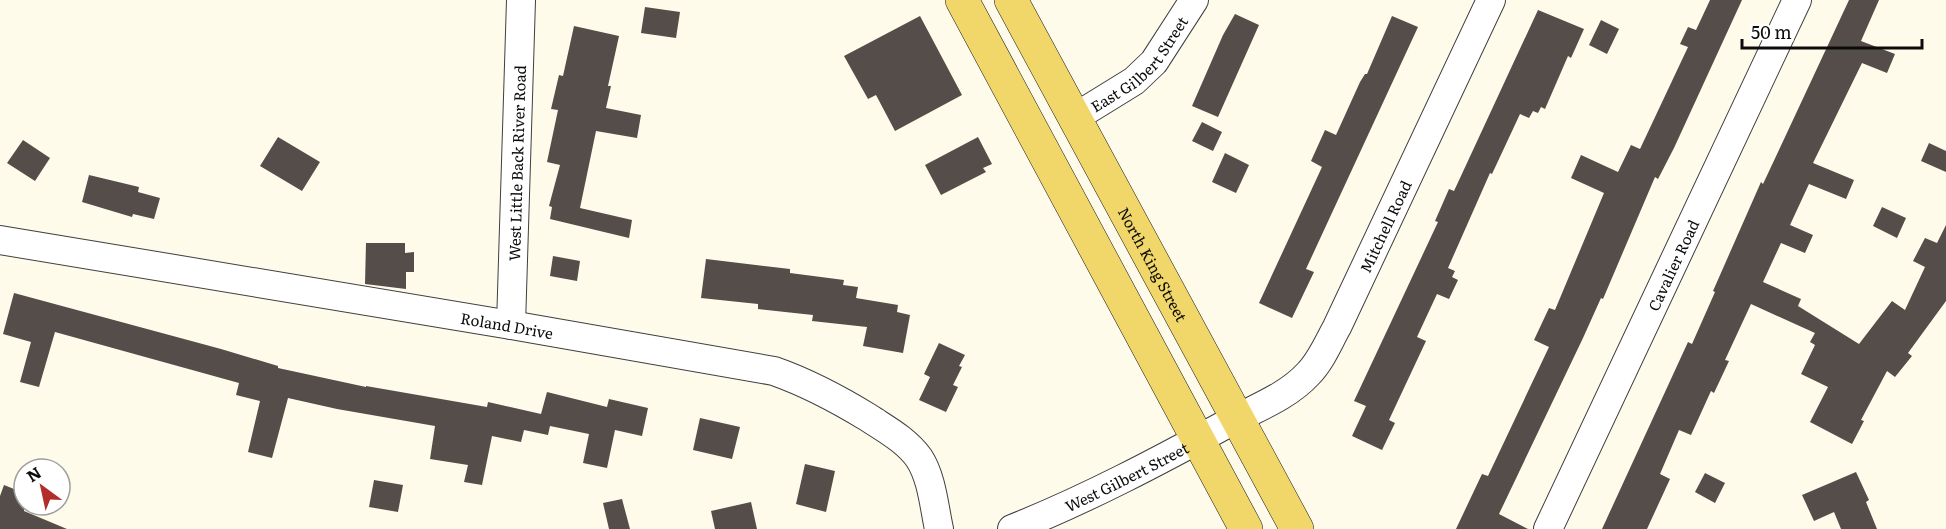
<svg xmlns="http://www.w3.org/2000/svg" width="1946" height="529" font-family="Literata,serif">
  <rect width="100%" height="100%" fill="#fefbeb"/>
  <path fill="#544d49" d="M 1710,0 L 1742,0 L 1674,148 L 1658,179 L 1655,177 L 1603,299 L 1601,298 L 1583,338 L 1499,514 L 1528,529 L 1456,529 L 1482,474 L 1488,476 L 1549,347 L 1534,340 L 1549,308 L 1555,310 L 1604,193 L 1571,178 L 1581,155 L 1618,172 L 1631,145 L 1640,149 L 1688,47 L 1680,44 L 1688,27 L 1696,30 Z
    M 1849,0 L 1879,0 L 1861,41 L 1895,54 L 1887,73 L 1862,63 L 1813,163 L 1854,180 L 1846,199 L 1809,184 L 1790,225 L 1813,235 L 1805,253 L 1781,243 L 1763,282 L 1801,299 L 1798,306 L 1859,344 L 1892,301 L 1905,310 L 1925,267 L 1913,261 L 1925,238 L 1937,243 L 1946,225 L 1946,301 L 1908,353 L 1912,356 L 1895,377 L 1887,371 L 1861,420 L 1864,421 L 1852,444 L 1810,422 L 1828,387 L 1801,374 L 1815,345 L 1810,342 L 1815,333 L 1751,304 L 1725,360 L 1729,361 L 1714,393 L 1711,391 L 1691,435 L 1679,430 L 1660,474 L 1670,479 L 1647,529 L 1602,529 L 1688,342 L 1692,344 L 1715,292 L 1713,291 L 1761,182 L 1763,184 Z
    M 645,7 L 680,12 L 676,38 L 641,33 Z
    M 1538,10 L 1584,29 L 1571,58 L 1568,56 L 1545,109 L 1541,107 L 1538,113 L 1533,111 L 1529,118 L 1520,114 L 1492,174 L 1490,173 L 1448,268 L 1455,271 L 1452,277 L 1458,280 L 1449,299 L 1437,294 L 1417,337 L 1426,341 L 1389,420 L 1395,423 L 1382,450 L 1352,436 L 1366,406 L 1354,401 L 1438,222 L 1435,221 L 1449,189 L 1454,191 Z
    M 1235,14 L 1259,25 L 1218,117 L 1192,106 L 1223,35 Z
    M 920,16 L 962,95 L 895,131 L 876,95 L 868,99 L 844,56 Z
    M 1392,16 L 1418,27 L 1306,269 L 1314,272 L 1292,318 L 1259,303 L 1322,167 L 1311,161 L 1325,130 L 1336,135 L 1360,82 L 1365,74 L 1367,74 Z
    M 1601,20 L 1619,29 L 1607,54 L 1589,45 Z
    M 574,26 L 619,36 L 608,86 L 611,86 L 606,108 L 641,115 L 637,138 L 596,131 L 580,208 L 632,220 L 629,238 L 550,219 L 552,207 L 549,206 L 560,165 L 547,162 L 558,110 L 551,109 L 559,75 L 563,76 Z
    M 1202,122 L 1222,132 L 1213,151 L 1192,141 Z
    M 278,137 L 320,162 L 302,191 L 260,166 Z
    M 978,137 L 992,164 L 983,168 L 986,172 L 941,195 L 925,165 Z
    M 23,140 L 50,158 L 35,181 L 7,163 Z
    M 1929,143 L 1946,151 L 1946,172 L 1921,161 Z
    M 1225,153 L 1249,165 L 1236,193 L 1212,182 Z
    M 89,175 L 139,187 L 138,192 L 160,198 L 154,219 L 133,214 L 132,217 L 82,202 Z
    M 1882,207 L 1906,218 L 1897,238 L 1873,226 Z
    M 366,243 L 405,243 L 405,253 L 414,252 L 414,272 L 406,272 L 406,289 L 365,284 Z
    M 553,256 L 580,261 L 577,281 L 550,276 Z
    M 706,259 L 790,269 L 790,273 L 844,280 L 843,285 L 858,287 L 856,298 L 898,305 L 897,312 L 910,315 L 903,353 L 863,346 L 867,327 L 812,321 L 813,315 L 758,309 L 758,304 L 701,298 Z
    M 14,293 L 221,349 L 278,366 L 278,368 L 366,387 L 366,386 L 487,407 L 488,402 L 541,414 L 547,392 L 607,407 L 609,399 L 648,408 L 642,436 L 615,430 L 607,468 L 583,463 L 589,434 L 550,426 L 548,435 L 524,430 L 521,442 L 492,436 L 482,485 L 464,482 L 468,465 L 430,459 L 435,426 L 337,409 L 288,398 L 272,458 L 248,452 L 260,401 L 236,395 L 239,383 L 55,332 L 39,387 L 20,382 L 31,342 L 3,334 Z
    M 939,343 L 965,355 L 959,366 L 962,367 L 953,385 L 958,387 L 946,412 L 919,400 L 930,377 L 924,374 Z
    M 700,418 L 740,427 L 732,459 L 693,450 Z
    M 805,464 L 835,471 L 826,512 L 796,504 Z
    M 1856,472 L 1869,500 L 1866,502 L 1877,529 L 1841,529 L 1834,512 L 1814,521 L 1802,495 Z
    M 1705,473 L 1725,483 L 1715,503 L 1695,492 Z
    M 374,480 L 403,485 L 398,512 L 369,507 Z
    M 4,485 L 24,493 L 24,511 L 67,529 L 0,529 L 0,496 Z
    M 622,499 L 630,529 L 609,529 L 603,503 Z
    M 751,502 L 757,529 L 715,529 L 711,511 Z"/>
  <g fill="none" stroke-linecap="round" stroke-linejoin="round">
    <defs>
      <g id="minor">
        <path id="s1" d="M 1074,118 L 1134,81 L 1154,62 L 1194,0"/>
        <path id="s2" d="M 0,240 L 511,325 L 774,371 C 808,383 838,399 869,418 C 887,430 906,440 919,458 C 932,478 934,506 939,529"/>
        <path id="s3" d="M 511,325 L 521,0"/>
        <path id="s4" d="M 1012,529 C 1087,499 1159,461 1230,422 C 1256,408 1288,396 1308,374 C 1321,361 1328,343 1337,327 L 1491,0"/>
        <path id="s5" d="M 1548,529 L 1797,0"/>
      </g>
      <g id="major">
        <path d="M 962,0 L 1246,529"/>
        <path id="s6" d="M 1011,0 L 1297,529"/>
      </g>
    </defs>
    <use href="#minor" stroke="#3f3f3f" stroke-width="30"/>
    <use href="#major" stroke="#1d1d1d" stroke-width="34"/>
    <use href="#minor" stroke="#fff" stroke-width="28"/>
    <use href="#major" stroke="#f1d769" stroke-width="33"/>
  </g>
  <g text-anchor="middle" dominant-baseline="central" stroke-width="6" stroke-linejoin="round" paint-order="stroke">
    <g font-size="15" fill="#0c0c0c" stroke="#fff">
      <text stroke="none"><textPath href="#s1" startOffset="86">East Gilbert Street</textPath></text>
      <text stroke="none"><textPath href="#s3" startOffset="162">West Little Back River Road</textPath></text>
      <text stroke="none"><textPath href="#s4" startOffset="502">Mitchell Road</textPath></text>
      <text stroke="none"><textPath href="#s6" startOffset="300">North King Street</textPath></text>
      <text stroke="none"><textPath href="#s5" startOffset="292">Cavalier Road</textPath></text>
      <text stroke="none"><textPath href="#s2" startOffset="514">Roland Drive</textPath></text>
      <text stroke="none"><textPath href="#s4" startOffset="126">West Gilbert Street</textPath></text>
    </g>
  </g>
  <g transform="translate(42 487) rotate(327)"><circle r="28" fill="#ffffff" stroke="#9e9e9e" stroke-width="1.5"/>
  <path d="M0-4.5L10 22L0 15L-10 22Z" fill="#b32d2c"/>
  <text y="-9" font-size="16" font-weight="bold" text-anchor="middle" fill="#0c0c0c">N</text>
  </g>
  <path d="M1742 39v9h180v-9" fill="none" stroke="#0c0c0c" stroke-width="3"/>
  <text x="1751" y="39" font-size="18" fill="#0c0c0c" stroke="#ffffff" stroke-width="4.5" paint-order="stroke">50 m</text>
</svg>
